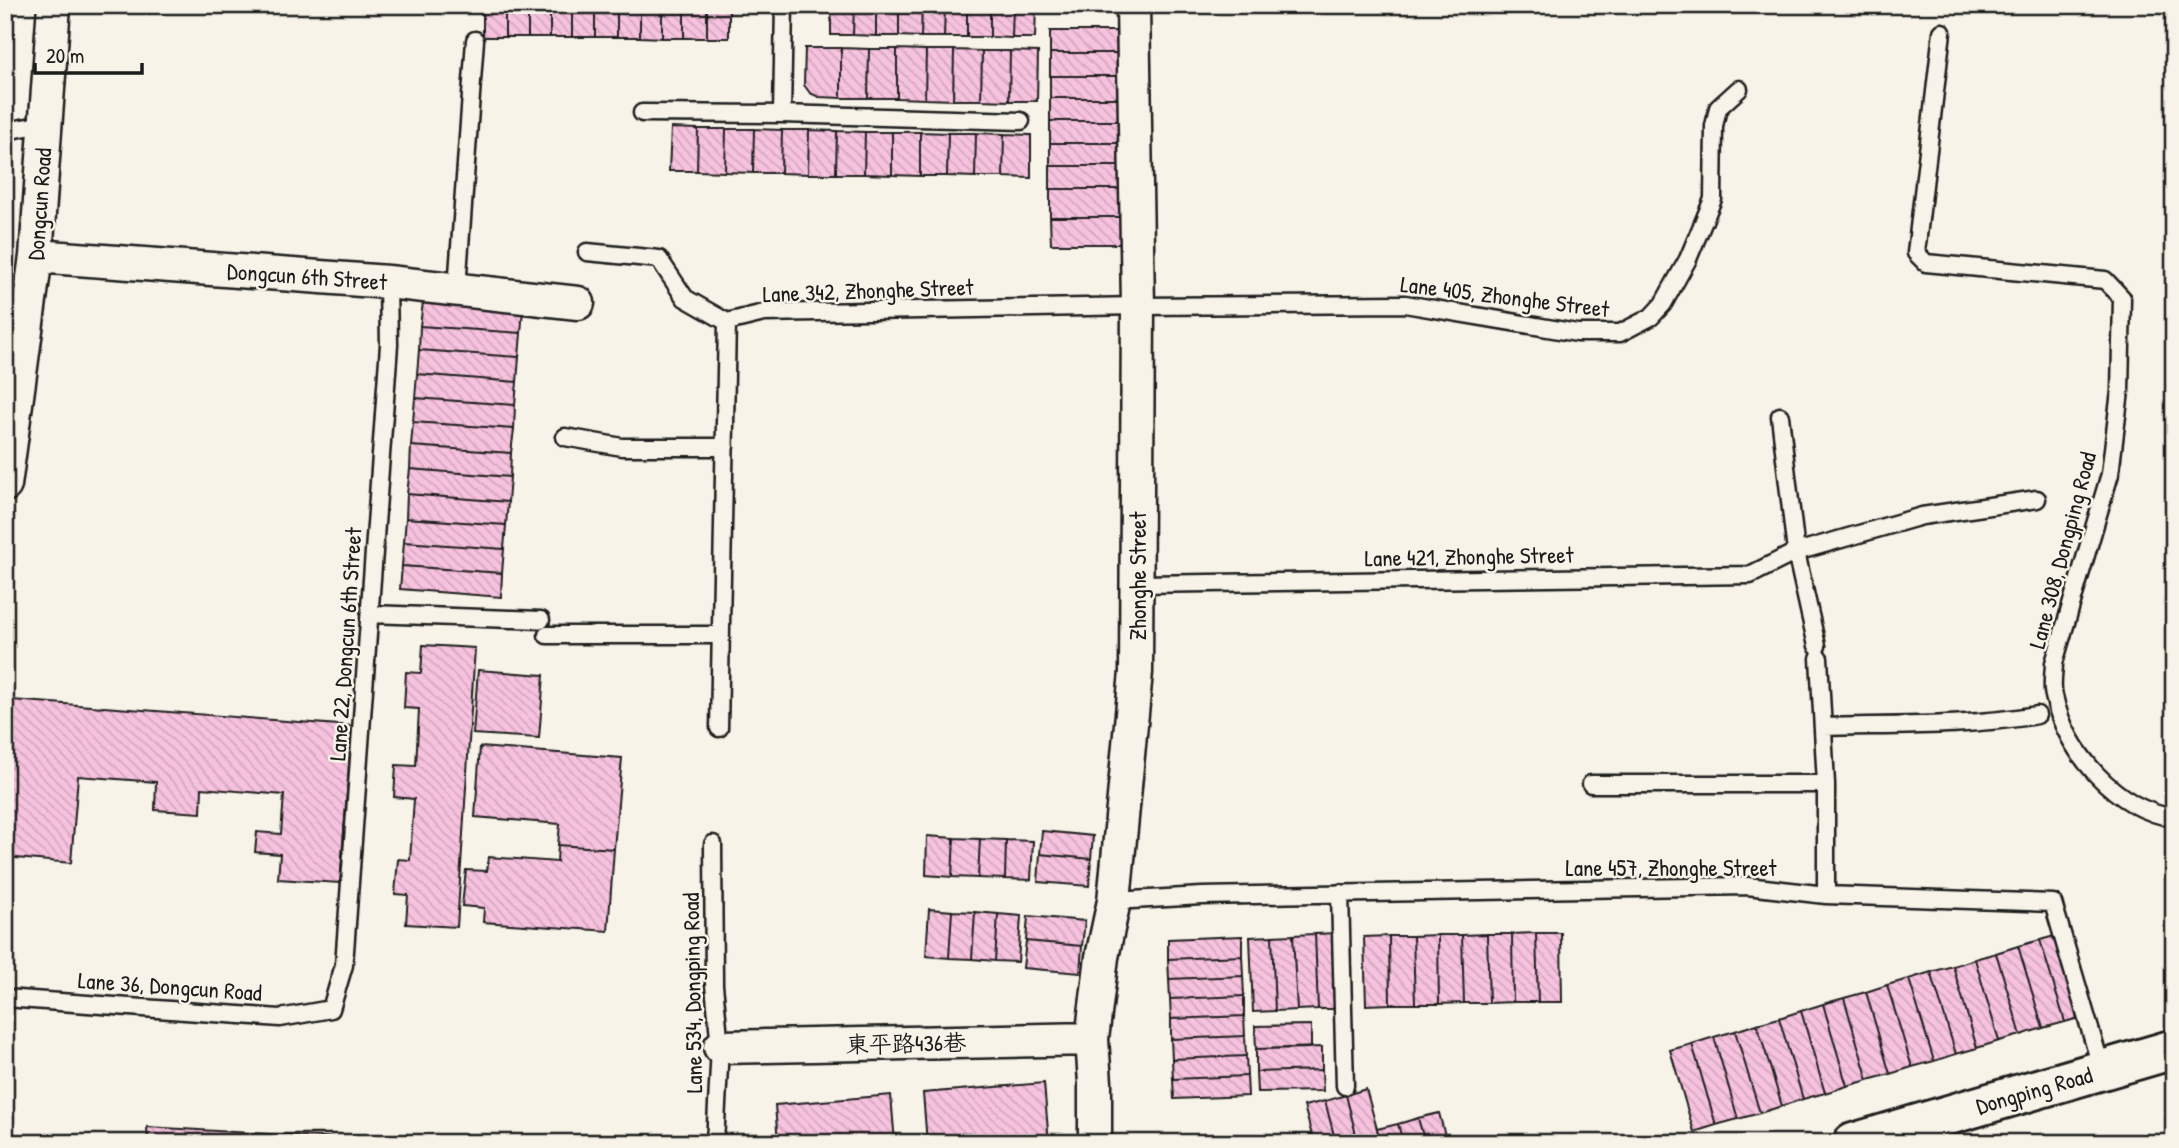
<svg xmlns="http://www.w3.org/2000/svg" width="2179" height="1148" font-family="'Patrick Hand','LXGW WenKai TC',sans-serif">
  <defs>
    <pattern id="building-back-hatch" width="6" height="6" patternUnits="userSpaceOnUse" patternTransform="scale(1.75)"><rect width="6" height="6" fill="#f7c2de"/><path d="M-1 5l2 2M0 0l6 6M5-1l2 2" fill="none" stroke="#d3a6be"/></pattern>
  </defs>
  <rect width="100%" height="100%" fill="#f7f3e8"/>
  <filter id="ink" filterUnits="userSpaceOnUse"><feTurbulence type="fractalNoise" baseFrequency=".0143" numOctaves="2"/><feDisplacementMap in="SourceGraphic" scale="14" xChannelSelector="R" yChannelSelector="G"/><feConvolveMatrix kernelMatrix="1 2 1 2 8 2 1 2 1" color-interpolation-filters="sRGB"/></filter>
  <g filter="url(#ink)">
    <path fill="url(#building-back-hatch)" stroke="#1c1c1c" stroke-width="2" d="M 483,5 L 505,5 L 505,37 L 483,37 Z
      M 505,5 L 528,5 L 528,37 L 505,37 Z
      M 528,5 L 550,5 L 550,37 L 528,37 Z
      M 550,5 L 572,5 L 572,37 L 550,37 Z
      M 572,5 L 595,5 L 595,37 L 572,37 Z
      M 595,5 L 617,5 L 617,37 L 595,37 Z
      M 617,5 L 640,5 L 640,37 L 617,37 Z
      M 640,5 L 662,5 L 662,38 L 640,37 Z
      M 662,5 L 684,5 L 684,38 L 662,38 Z
      M 684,5 L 707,5 L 707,38 L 684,38 Z
      M 707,5 L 729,5 L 729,38 L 707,38 Z
      M 831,5 L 854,5 L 853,35 L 831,35 Z
      M 854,5 L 876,5 L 876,36 L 853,35 Z
      M 876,5 L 899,5 L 899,36 L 876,36 Z
      M 899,5 L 922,5 L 921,37 L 899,36 Z
      M 922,5 L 945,5 L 944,37 L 921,37 Z
      M 945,5 L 967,5 L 967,37 L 944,37 Z
      M 967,5 L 990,5 L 990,37 L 967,37 Z
      M 990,5 L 1013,5 L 1012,38 L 990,37 Z
      M 1013,5 L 1036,5 L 1035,38 L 1012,38 Z
      M 1050,31 L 1118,31 L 1118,53 L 1050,53 Z
      M 805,48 L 841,48 L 841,98 L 819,97 L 810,93 L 804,85 Z
      M 841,48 L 869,49 L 868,98 L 841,98 Z
      M 869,49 L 897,49 L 897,98 L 868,98 Z
      M 897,49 L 926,50 L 925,99 L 897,98 Z
      M 926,50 L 954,50 L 953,100 L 925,99 Z
      M 954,50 L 982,51 L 981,100 L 953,100 Z
      M 982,51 L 1010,51 L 1009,101 L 981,100 Z
      M 1010,51 L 1038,52 L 1037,101 L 1009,101 Z
      M 1050,53 L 1118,53 L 1118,76 L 1050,76 Z
      M 1050,76 L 1118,76 L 1118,98 L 1050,98 Z
      M 1050,98 L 1118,98 L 1119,121 L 1050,121 Z
      M 1050,121 L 1119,121 L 1119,143 L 1050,143 Z
      M 671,128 L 698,129 L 697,171 L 669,171 Z
      M 698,129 L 726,129 L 725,172 L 697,171 Z
      M 726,129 L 754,129 L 753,173 L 725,172 Z
      M 754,129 L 782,130 L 781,173 L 753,173 Z
      M 782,130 L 809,130 L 808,174 L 781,173 Z
      M 809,130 L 837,131 L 836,174 L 808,174 Z
      M 837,131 L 865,132 L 864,174 L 836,174 Z
      M 865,132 L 892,132 L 892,175 L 864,174 Z
      M 892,132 L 920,132 L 920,176 L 892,175 Z
      M 920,132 L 948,133 L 947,176 L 920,176 Z
      M 948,133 L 976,133 L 975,177 L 947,176 Z
      M 976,133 L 1004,134 L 1003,177 L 975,177 Z
      M 1004,134 L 1031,135 L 1031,178 L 1003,177 Z
      M 1050,143 L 1119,143 L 1119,166 L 1050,166 Z
      M 1050,166 L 1119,166 L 1119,189 L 1050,189 Z
      M 1050,189 L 1119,189 L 1120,217 L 1050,217 Z
      M 1050,217 L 1120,217 L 1120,244 L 1051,244 Z
      M 423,302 L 523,309 L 521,333 L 420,326 Z
      M 420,326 L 521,333 L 519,357 L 419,350 Z
      M 419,350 L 519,357 L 517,382 L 417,374 Z
      M 417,374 L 517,382 L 515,405 L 415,398 Z
      M 415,398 L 515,405 L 514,429 L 413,422 Z
      M 413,422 L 514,429 L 511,453 L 411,446 Z
      M 411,446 L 511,453 L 510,477 L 410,469 Z
      M 410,469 L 510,477 L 508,502 L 407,494 Z
      M 407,494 L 508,502 L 506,525 L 406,518 Z
      M 406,518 L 506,525 L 504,549 L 404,542 Z
      M 404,542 L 504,549 L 502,573 L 402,566 Z
      M 402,566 L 502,573 L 501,597 L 400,589 Z
      M 423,645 L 475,648 L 457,927 L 406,924 L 408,895 L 395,894 L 398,859 L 410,860 L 414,799 L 394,797 L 396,765 L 416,766 L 419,709 L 404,708 L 406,672 L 421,673 Z
      M 478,670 L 544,675 L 539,738 L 473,734 Z
      M 12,700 L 352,726 L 340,883 L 278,879 L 280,854 L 255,852 L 257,832 L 281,834 L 284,795 L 202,788 L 201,813 L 155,810 L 156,782 L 78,776 L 71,863 L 5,857 L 5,788 Z
      M 480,747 L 622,758 L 614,849 L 558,845 L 560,824 L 475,817 Z
      M 1042,831 L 1093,836 L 1091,859 L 1040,854 Z
      M 927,836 L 954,838 L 952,877 L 926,875 Z
      M 954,838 L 980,839 L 978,878 L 952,877 Z
      M 980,839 L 1006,840 L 1005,879 L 978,878 Z
      M 1006,840 L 1033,841 L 1031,880 L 1005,879 Z
      M 558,845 L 614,849 L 608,931 L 483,922 L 484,908 L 462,906 L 466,870 L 487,871 L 489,857 L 557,862 Z
      M 1040,854 L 1091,859 L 1089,886 L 1038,882 Z
      M 929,909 L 952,911 L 949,958 L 926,956 Z
      M 952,911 L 975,912 L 972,959 L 949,958 Z
      M 975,912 L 998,914 L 995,961 L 972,959 Z
      M 998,914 L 1021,916 L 1018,962 L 995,961 Z
      M 1028,916 L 1085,921 L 1082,946 L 1026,941 Z
      M 1337,933 L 1340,1009 L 1318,1009 L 1315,934 Z
      M 1536,933 L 1561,933 L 1562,1002 L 1538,1002 Z
      M 1536,933 L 1538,1002 L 1513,1002 L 1512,934 Z
      M 1315,934 L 1318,1009 L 1297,1010 L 1293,935 Z
      M 1487,934 L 1512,934 L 1513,1002 L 1489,1003 Z
      M 1487,934 L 1489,1003 L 1464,1003 L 1462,935 Z
      M 2062,934 L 2086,1016 L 2065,1022 L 2040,940 Z
      M 1293,935 L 1297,1010 L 1275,1011 L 1272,936 Z
      M 1438,935 L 1462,935 L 1464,1003 L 1439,1004 Z
      M 1438,935 L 1439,1004 L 1415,1004 L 1413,936 Z
      M 1242,936 L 1242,956 L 1168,959 L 1168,939 Z
      M 1272,936 L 1275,1011 L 1253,1012 L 1250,937 Z
      M 1389,936 L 1413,936 L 1415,1004 L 1390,1004 Z
      M 1389,936 L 1390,1004 L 1366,1005 L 1364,937 Z
      M 2040,940 L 2065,1022 L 2043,1028 L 2018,946 Z
      M 1026,941 L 1082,946 L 1080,973 L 1023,968 Z
      M 2018,946 L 2043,1028 L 2021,1035 L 1996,953 Z
      M 1996,953 L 2021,1035 L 1999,1041 L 1975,959 Z
      M 1242,956 L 1243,976 L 1169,979 L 1168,959 Z
      M 1975,959 L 1999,1041 L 1977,1048 L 1953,966 Z
      M 1953,966 L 1977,1048 L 1956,1054 L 1931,972 Z
      M 1931,972 L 1956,1054 L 1934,1061 L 1909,979 Z
      M 1243,976 L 1244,996 L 1170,999 L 1169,979 Z
      M 1909,979 L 1934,1061 L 1912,1067 L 1887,985 Z
      M 1887,985 L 1912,1067 L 1890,1074 L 1866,992 Z
      M 1866,992 L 1890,1074 L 1868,1080 L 1844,998 Z
      M 1244,996 L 1244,1016 L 1171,1019 L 1170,999 Z
      M 1844,998 L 1868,1080 L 1847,1086 L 1823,1004 Z
      M 1823,1004 L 1847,1086 L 1825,1093 L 1801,1011 Z
      M 1801,1011 L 1825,1093 L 1803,1099 L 1779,1018 Z
      M 1244,1016 L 1245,1036 L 1171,1039 L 1171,1019 Z
      M 1779,1018 L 1803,1099 L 1782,1106 L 1757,1024 Z
      M 1757,1024 L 1782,1106 L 1760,1113 L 1735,1031 Z
      M 1311,1025 L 1311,1048 L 1256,1049 L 1255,1026 Z
      M 1735,1031 L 1760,1113 L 1738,1119 L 1714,1037 Z
      M 1245,1036 L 1246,1056 L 1172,1059 L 1171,1039 Z
      M 1714,1037 L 1738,1119 L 1716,1125 L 1692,1044 Z
      M 1692,1044 L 1716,1125 L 1694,1132 L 1670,1050 Z
      M 1322,1047 L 1322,1070 L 1256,1072 L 1256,1049 Z
      M 1246,1056 L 1247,1076 L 1173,1079 L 1172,1059 Z
      M 1322,1070 L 1323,1091 L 1257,1092 L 1256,1072 Z
      M 1247,1076 L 1248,1096 L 1174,1099 L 1173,1079 Z
      M 1044,1083 L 1049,1143 L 927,1143 L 923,1093 Z
      M 1366,1089 L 1377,1129 L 1380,1143 L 1358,1143 L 1346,1095 Z
      M 891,1095 L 895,1143 L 778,1143 L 775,1105 Z
      M 1346,1095 L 1358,1143 L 1336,1143 L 1325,1101 Z
      M 1325,1101 L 1336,1143 L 1314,1143 L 1304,1106 Z
      M 1439,1113 L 1447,1143 L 1425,1143 L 1418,1118 Z
      M 1418,1118 L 1425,1143 L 1403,1143 L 1398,1124 Z
      M 1398,1124 L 1403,1143 L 1380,1143 L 1377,1129 Z
      M 147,1127 L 374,1140 L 374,1143 L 148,1143 Z"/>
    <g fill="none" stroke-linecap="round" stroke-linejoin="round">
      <defs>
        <path id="service" d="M 784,5 L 782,114 L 1021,121
          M 1942,32 L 1916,253 L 1926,263 L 2105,280 L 2122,298 L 2120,391 L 2110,474 L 2054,663 C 2054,673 2051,686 2054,696 C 2066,752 2116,809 2174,818
          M 642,113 L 782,114
          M 5,131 L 44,124
          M 587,252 L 659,259 L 685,298 L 727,322 L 764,313 L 1138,306 L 1405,304 L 1577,333 L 1620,333 L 1651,317 L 1663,304 L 1688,259 L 1713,199 L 1714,126 L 1718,108 L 1739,89
          M 457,288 L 475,40
          M 1780,416 L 1796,552 L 1817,646
          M 565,437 L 622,447 L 725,447
          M 1138,584 L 1750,575 L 1796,552 L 1922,516 L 2037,499
          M 370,614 L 541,620
          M 547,635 L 721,635
          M 1819,658 L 1826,784 L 1826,895
          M 1823,727 C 1894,725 1967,727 2037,715
          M 719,728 L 727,322
          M 1591,784 L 1826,784
          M 713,844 L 714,985 L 720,1047 L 715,1143
          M 1340,893 L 1345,1086
          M 1114,901 L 1202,896 L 1747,886 L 1826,895 L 2053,903 L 2102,1070
          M 5,998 L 280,1018 L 331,1009 L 344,965 L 389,345 L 388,282"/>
        <path id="minor" d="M 36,256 L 388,282 L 578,303
          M 5,485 L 36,256 L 54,5
          M 720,1047 L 1092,1039
          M 1095,1143 L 1095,1083 L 1092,1039 L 1102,957 L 1114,901 L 1136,672 L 1138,306 L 1133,5"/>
        <path id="secondary" d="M 1853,1143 L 2174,1049"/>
      </defs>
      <use href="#service" stroke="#1c1c1c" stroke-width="21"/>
      <use href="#minor" stroke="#1c1c1c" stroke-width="37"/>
      <use href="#secondary" stroke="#1c1c1c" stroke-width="44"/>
      <use href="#service" stroke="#f7f3e8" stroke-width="16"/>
      <use href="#minor" stroke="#f7f3e8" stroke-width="32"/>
      <use href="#secondary" stroke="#f7f3e8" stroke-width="38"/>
    </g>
  </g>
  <g text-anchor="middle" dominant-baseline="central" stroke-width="5" stroke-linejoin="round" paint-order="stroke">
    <g font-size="23" fill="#1c1c1c" stroke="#f7f3e8">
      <text transform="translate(39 204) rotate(-86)">Dongcun Road</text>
      <text transform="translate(307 276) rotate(4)">Dongcun 6th Street</text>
      <text transform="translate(868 290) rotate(-2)">Lane 342, Zhonghe Street</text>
      <text transform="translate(1505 296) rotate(7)">Lane 405, Zhonghe Street</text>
      <text transform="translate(2062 550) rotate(-75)">Lane 308, Dongping Road</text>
      <text transform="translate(1469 556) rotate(-1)">Lane 421, Zhonghe Street</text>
      <text transform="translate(1137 576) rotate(-90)">Zhonghe Street</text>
      <text transform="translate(345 644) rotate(-86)">Lane 22, Dongcun 6th Street</text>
      <text x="1671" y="867">Lane 457, Zhonghe Street</text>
      <text transform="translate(170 986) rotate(4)">Lane 36, Dongcun Road</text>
      <text transform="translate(692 993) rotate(-91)">Lane 534, Dongping Road</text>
      <text transform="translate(906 1043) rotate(-1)">東平路436巷</text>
      <text transform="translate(2034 1090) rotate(-16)">Dongping Road</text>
    </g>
  </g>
  <rect width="2179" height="1148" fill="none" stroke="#f7f3e8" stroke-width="28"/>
  <rect x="14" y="14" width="2151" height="1120" fill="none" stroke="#1c1c1c" stroke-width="2.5" filter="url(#ink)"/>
  <path d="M35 63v10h107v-10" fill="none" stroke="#1c1c1c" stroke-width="3.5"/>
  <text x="46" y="63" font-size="21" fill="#1c1c1c" stroke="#f7f3e8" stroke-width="5" paint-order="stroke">20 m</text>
</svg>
